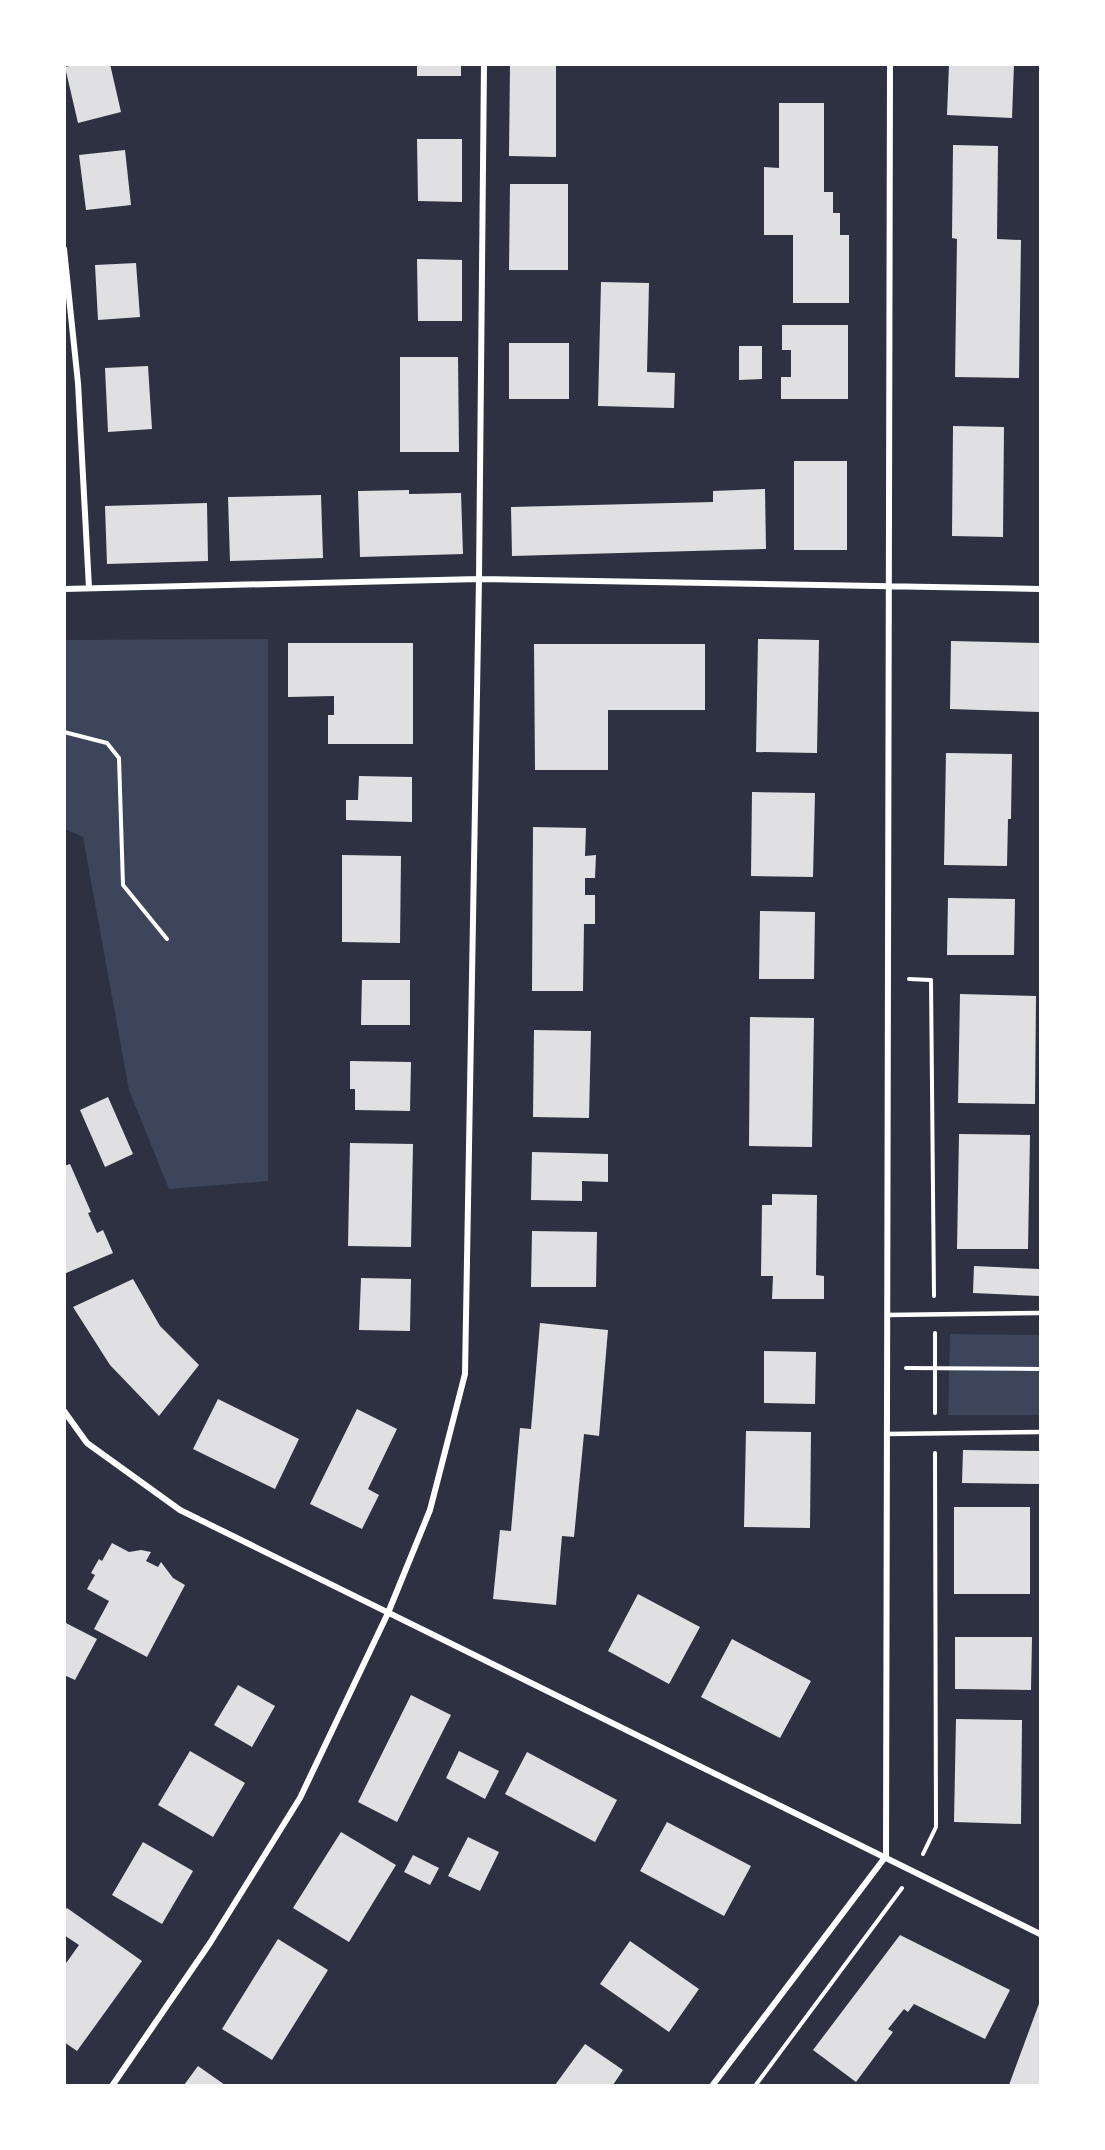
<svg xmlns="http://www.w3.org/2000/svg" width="1105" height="2150" font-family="'Source Serif 4',serif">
  <rect width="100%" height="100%" fill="#2d3142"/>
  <path fill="#3c4559" d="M 268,639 L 268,1181 L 169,1189 L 129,1090 L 83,837 L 65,829 L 64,640 Z
    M 950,1334 L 1040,1335 L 1040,1415 L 948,1415 Z"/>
  <path fill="#e0e0e3" d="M 77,64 L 110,64 L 121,112 L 78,123 L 65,67 Z
    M 417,64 L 461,64 L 461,76 L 417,76 Z
    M 510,64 L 556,64 L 556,157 L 509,156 Z
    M 949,64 L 1014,64 L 1012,118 L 947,115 Z
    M 779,103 L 824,103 L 824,192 L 833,192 L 833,213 L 840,213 L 840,235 L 849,235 L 849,303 L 793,303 L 793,235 L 764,235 L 764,167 L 779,168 Z
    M 417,139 L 462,139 L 462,202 L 418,201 Z
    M 953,145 L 998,146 L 997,239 L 1021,240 L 1019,378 L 955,377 L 957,239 L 952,238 Z
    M 125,150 L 131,205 L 86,210 L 79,155 Z
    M 510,184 L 568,184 L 568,270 L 509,270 Z
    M 417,259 L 462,260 L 462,321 L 418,321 Z
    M 136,263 L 140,317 L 98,320 L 95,265 Z
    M 601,282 L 649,283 L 647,372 L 675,373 L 674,408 L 598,406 Z
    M 782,325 L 848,325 L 848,399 L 781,399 L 781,377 L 791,377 L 791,350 L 782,350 Z
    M 509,343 L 569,343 L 569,399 L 509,399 Z
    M 739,346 L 762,346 L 762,379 L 739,380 Z
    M 400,357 L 458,357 L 459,452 L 400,452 Z
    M 148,366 L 152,429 L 108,432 L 105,368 Z
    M 953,426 L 1004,427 L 1003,537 L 952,536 Z
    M 794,461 L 847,461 L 847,550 L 794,550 Z
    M 765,489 L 766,549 L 512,556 L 511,507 L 713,502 L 713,491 Z
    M 409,490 L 409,494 L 461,493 L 463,554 L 360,557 L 358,491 Z
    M 321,495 L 323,558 L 230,561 L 228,497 Z
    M 207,503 L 208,561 L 107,564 L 105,506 Z
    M 758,639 L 819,640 L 817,753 L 756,752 Z
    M 951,641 L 1040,643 L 1040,712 L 950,709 Z
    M 288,643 L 413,643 L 413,744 L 328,744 L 328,715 L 334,715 L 334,696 L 288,697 Z
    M 534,644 L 705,644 L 705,710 L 608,710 L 608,770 L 535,770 Z
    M 946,753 L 1012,754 L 1011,819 L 1008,819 L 1007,866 L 944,865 Z
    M 359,776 L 412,777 L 412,822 L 346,820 L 346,800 L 358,800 Z
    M 752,792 L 815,793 L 813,877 L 751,876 Z
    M 533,827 L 586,828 L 585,856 L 596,855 L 595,878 L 585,878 L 585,895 L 595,895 L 595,924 L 584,924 L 583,991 L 532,991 Z
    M 342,855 L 401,856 L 400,943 L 342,942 Z
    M 948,898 L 1015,899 L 1014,955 L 947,955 Z
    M 760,911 L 815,912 L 814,979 L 759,979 Z
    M 362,980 L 410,980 L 410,1025 L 361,1025 Z
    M 960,994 L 1036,996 L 1035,1104 L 958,1103 Z
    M 750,1017 L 814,1018 L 812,1147 L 749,1146 Z
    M 534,1030 L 591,1031 L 589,1118 L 533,1117 Z
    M 350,1061 L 411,1062 L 410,1111 L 355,1110 L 355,1089 L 350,1089 Z
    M 108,1097 L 133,1154 L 105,1167 L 80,1110 Z
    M 959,1134 L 1030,1135 L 1028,1249 L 957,1249 Z
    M 350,1143 L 413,1144 L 411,1247 L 348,1246 Z
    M 532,1152 L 608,1154 L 608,1182 L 582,1181 L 582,1201 L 531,1200 Z
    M 70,1164 L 91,1212 L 88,1213 L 97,1233 L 103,1230 L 113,1253 L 64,1274 L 64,1166 Z
    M 772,1194 L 817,1195 L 816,1275 L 824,1276 L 824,1299 L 772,1299 L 773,1276 L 761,1276 L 762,1205 L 772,1205 Z
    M 532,1231 L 597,1232 L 596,1287 L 531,1287 Z
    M 974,1266 L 1040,1269 L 1040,1296 L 973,1293 Z
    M 361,1278 L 411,1279 L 410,1331 L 359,1330 Z
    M 133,1279 L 160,1326 L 199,1365 L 159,1416 L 110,1365 L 73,1307 Z
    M 540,1323 L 608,1330 L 599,1436 L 584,1434 L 574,1537 L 562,1536 L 556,1605 L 493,1599 L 500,1530 L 511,1531 L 520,1428 L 531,1429 Z
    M 764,1351 L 816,1352 L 815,1404 L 764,1403 Z
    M 218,1399 L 299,1439 L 275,1489 L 193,1449 Z
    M 357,1409 L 397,1429 L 368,1489 L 379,1495 L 362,1529 L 310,1504 Z
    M 746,1431 L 811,1432 L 810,1528 L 744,1527 Z
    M 963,1450 L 1040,1451 L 1040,1484 L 962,1483 Z
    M 954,1507 L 1030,1507 L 1030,1594 L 954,1594 Z
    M 112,1543 L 129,1552 L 141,1550 L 151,1552 L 146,1561 L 158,1567 L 161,1562 L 173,1578 L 185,1585 L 147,1657 L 94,1629 L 109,1601 L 87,1589 L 95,1575 L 91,1573 L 99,1559 L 102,1561 Z
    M 638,1594 L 700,1627 L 669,1684 L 608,1651 Z
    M 64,1622 L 97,1639 L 75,1680 L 64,1675 Z
    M 955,1637 L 1032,1637 L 1031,1690 L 955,1689 Z
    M 732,1639 L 811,1681 L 780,1738 L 701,1697 Z
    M 238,1685 L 275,1706 L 252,1747 L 214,1725 Z
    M 411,1695 L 451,1715 L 397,1822 L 358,1802 Z
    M 956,1719 L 1022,1720 L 1021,1824 L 954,1822 Z
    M 190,1751 L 245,1783 L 213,1837 L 158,1805 Z
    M 459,1751 L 499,1771 L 485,1799 L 446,1778 Z
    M 527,1752 L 617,1800 L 595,1842 L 505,1794 Z
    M 667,1822 L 751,1866 L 724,1916 L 640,1871 Z
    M 341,1832 L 396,1865 L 349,1942 L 293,1908 Z
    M 468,1837 L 499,1852 L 480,1891 L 448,1876 Z
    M 143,1842 L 193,1871 L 162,1924 L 112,1895 Z
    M 413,1855 L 439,1868 L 430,1885 L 404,1872 Z
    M 67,1908 L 142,1961 L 77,2051 L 64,2042 L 64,1966 L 79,1945 L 64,1935 L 64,1911 Z
    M 900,1935 L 1010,1990 L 985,2039 L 914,2004 L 908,2012 L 904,2009 L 888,2029 L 893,2032 L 856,2082 L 813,2050 Z
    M 278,1939 L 328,1970 L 272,2060 L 222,2029 Z
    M 630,1941 L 699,1989 L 669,2032 L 600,1984 Z
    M 1040,2001 L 1040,2085 L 1009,2085 Z
    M 585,2044 L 623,2070 L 613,2085 L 555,2085 Z
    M 198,2066 L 225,2085 L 184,2085 Z"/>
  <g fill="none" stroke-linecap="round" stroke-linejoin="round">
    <path stroke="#fff" stroke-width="4" d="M 64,732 L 107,743 L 119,758 L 123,885 L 167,939
      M 909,979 L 931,980 L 934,1296
      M 906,1368 L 1040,1369
      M 935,1413 L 935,1333
      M 923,1854 L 936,1827 L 935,1453
      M 755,2086 L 902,1888"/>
    <path stroke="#fff" stroke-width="4.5" d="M 887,1315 L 1040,1313
      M 887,1434 L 1040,1432"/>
    <path stroke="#fff" stroke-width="6" d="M 64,249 L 78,383 L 89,588
      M 64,589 L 479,579 L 1040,589
      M 64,1411 L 87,1443 L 180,1510 L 1040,1934
      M 112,2086 L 210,1943 L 300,1798 L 388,1613 L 430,1510 L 465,1374 L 479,579 L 484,64
      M 712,2086 L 886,1856 L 890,64"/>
  </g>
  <rect width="1105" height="2150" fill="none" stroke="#ffffff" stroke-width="132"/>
</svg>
